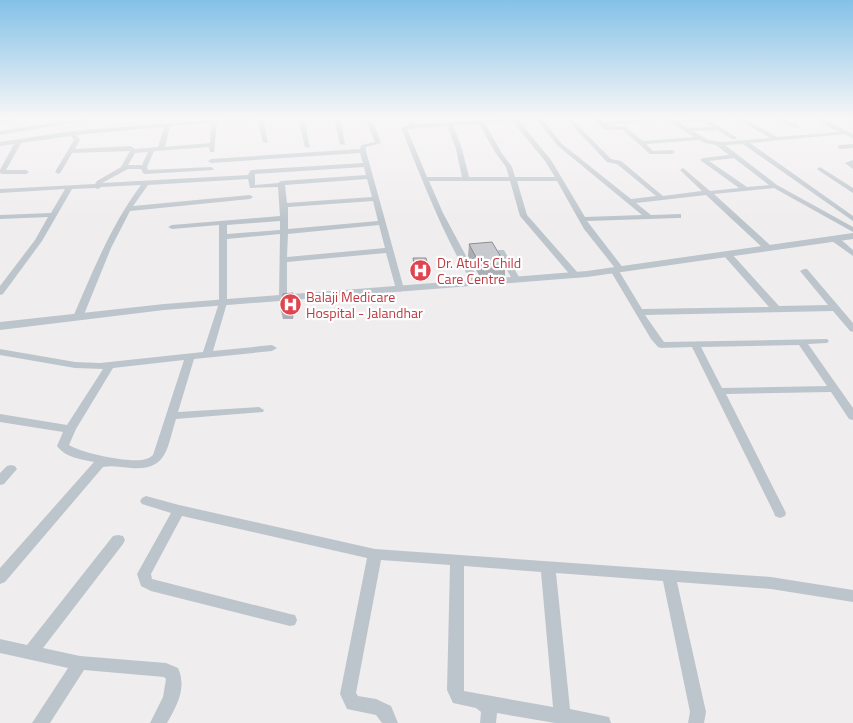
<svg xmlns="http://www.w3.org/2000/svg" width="853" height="723" font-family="'Titillium Web',sans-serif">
  <rect width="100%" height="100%" fill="#f0edee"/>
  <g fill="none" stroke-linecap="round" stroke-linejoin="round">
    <path fill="#bdc5cc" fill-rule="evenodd" d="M 16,118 L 28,118 L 0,124 L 0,120 Z
      M 87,118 L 100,118 L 0,135 L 0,131 Z
      M 235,118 L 257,118 L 254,120 L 217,123 L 214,152 L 210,152 L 209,147 L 154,151 L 147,167 L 148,170 L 211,167 L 214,169 L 213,170 L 145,174 L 143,173 L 141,169 L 128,169 L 102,183 L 248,175 L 250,171 L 252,170 L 363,163 L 360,153 L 211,163 L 208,161 L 211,159 L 360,149 L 361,145 L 375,142 L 365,118 L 371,118 L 381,143 L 366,147 L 366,151 L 404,289 L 400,292 L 396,289 L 386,253 L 287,262 L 287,297 L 286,299 L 280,299 L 279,297 L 280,234 L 227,239 L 227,303 L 213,351 L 272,345 L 277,348 L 272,351 L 194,359 L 178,412 L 259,407 L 264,410 L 263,412 L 176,419 C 167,447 168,471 131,468 C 121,467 112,465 103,467 L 5,582 L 0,584 L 0,568 L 94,462 C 81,459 66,458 57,446 L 63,432 L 0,422 L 0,414 L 67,425 L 103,369 L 75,368 L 0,355 L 0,349 L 75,362 L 100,363 L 203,352 L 219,303 L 219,225 L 172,229 L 168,227 L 172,225 L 280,216 L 278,187 L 250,188 L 248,179 L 148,185 L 133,206 L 250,195 L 253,197 L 250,199 L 130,211 L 111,248 L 83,317 L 78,320 L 73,317 C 93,271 111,225 141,185 L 101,187 L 98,189 L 95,188 L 72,189 L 42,241 L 3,294 L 0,295 L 0,286 L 35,240 L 48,217 L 0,219 L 0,215 L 51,213 L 65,189 L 0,193 L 0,189 L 95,184 L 97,181 L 121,167 L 130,151 L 72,153 L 61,172 L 58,174 L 55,172 L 74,140 L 71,136 L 21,143 L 6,170 L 26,170 L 29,172 L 26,174 L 2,174 L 0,173 L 0,170 L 14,144 L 0,146 L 0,142 L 72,131 ZM 211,123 L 210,143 L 165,147 L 170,126 ZM 164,127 L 158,147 L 135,149 L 131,146 L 75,149 L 80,140 L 76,135 ZM 148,152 L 142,165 L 128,165 L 135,153 ZM 364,167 L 366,175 L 281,181 L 278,183 L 255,185 L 255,174 ZM 367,179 L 372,197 L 287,203 L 285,185 ZM 373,201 L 378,221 L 288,229 L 288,207 ZM 280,221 L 280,230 L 227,234 L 227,225 ZM 379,225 L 385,248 L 287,257 L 288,234 ZM 184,360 L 153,455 C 151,457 149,458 146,459 C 132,464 81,453 69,445 L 76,429 L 113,368 Z
      M 257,118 L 263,118 L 268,143 L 263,142 Z
      M 298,118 L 304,118 L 310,148 L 305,147 Z
      M 334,118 L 340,118 L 345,145 L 340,144 Z
      M 406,118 L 412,118 L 415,124 L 478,121 L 476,118 L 482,118 L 483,120 L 510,118 L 552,118 L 543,120 L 562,144 L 631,199 L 656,196 L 617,164 L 607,162 L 565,118 L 571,118 L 611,159 L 621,161 L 663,196 L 702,191 L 681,171 L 680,170 L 683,168 L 710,191 L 739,188 L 700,160 L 703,158 L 729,155 L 716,145 L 705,143 L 699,140 L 646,144 L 653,151 L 672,150 L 675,152 L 672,154 L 650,154 L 623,130 L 604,129 L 592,118 L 598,118 L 603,122 L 651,118 L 671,118 L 675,120 L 701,118 L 731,118 L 728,120 L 710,121 L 736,137 L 736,139 L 732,139 L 717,130 L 693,131 L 708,140 L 722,142 L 770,138 L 736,118 L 743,118 L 777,137 L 839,132 L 812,118 L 819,118 L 853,134 L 853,138 L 845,134 L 750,143 L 853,216 L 853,221 L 743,144 L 725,145 L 777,185 L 853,227 L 853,232 L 774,188 L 714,194 L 771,246 L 772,248 L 768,250 L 765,250 L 706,195 L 636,203 L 651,215 L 681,214 L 681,218 L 678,218 L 587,221 L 624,269 L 619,271 L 642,309 L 769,307 L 725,257 L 724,255 L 728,253 L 731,253 L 779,306 L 828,305 L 800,271 L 804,269 L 807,269 L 853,323 L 853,332 L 850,331 L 833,311 L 645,315 L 664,342 L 827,339 L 829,341 L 827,343 L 808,344 L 853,408 L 853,420 L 849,419 L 831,392 L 726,394 L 786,513 L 785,516 L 780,518 L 775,516 L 774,513 L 692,347 L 661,348 L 658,347 L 651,339 L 610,270 L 615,268 L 584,229 L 557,181 L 517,181 L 527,215 L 578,273 L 578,277 L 572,277 L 520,216 L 510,181 L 429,181 L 443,213 L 480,282 L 479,284 L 473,284 C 442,234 423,181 401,128 L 410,124 ZM 537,120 L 558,146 L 642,215 L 585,217 L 551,160 L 519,121 ZM 666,120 L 694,137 L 643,141 L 626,127 L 606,125 ZM 703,121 L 712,127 L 688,128 L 680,123 ZM 513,122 L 545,161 L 555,177 L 515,177 L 512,167 L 501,152 L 485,123 ZM 479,124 L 495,152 L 506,167 L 509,177 L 469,177 L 462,149 L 453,125 ZM 447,126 L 456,149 L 462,177 L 427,177 L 407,129 ZM 734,158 L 769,185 L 747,187 L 709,161 ZM 799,345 L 827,386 L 722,388 L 701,347 Z
      M 775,118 L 782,118 L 800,127 L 795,128 Z
      M 848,118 L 853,118 L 853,121 Z
      M 853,144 L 853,148 L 840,149 L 837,147 L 840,145 Z
      M 853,160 L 853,169 L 845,163 Z
      M 820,167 L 853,188 L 853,193 L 818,170 L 817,169 Z
      M 832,237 L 838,237 L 853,250 L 853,256 L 832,241 Z
      M 498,250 L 504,250 L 505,252 L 520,279 L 519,281 L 516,282 L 512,279 L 497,252 Z
      M 11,465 L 15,466 L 17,469 L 4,484 L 0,485 L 0,473 L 7,466 Z
      M 146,496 L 179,505 L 375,549 L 771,577 L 853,590 L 853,602 L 771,589 L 677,582 L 706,712 L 704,723 L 688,723 L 690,712 L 663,581 L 556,573 L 570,709 L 609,717 L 611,723 L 555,723 L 497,713 L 496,723 L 480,723 L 481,712 L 476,708 L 453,703 L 447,690 L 450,565 L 381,560 L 356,693 L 358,696 L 376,699 L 391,706 L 398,723 L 382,723 L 376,715 L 347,709 L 340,694 L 367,558 L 182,516 L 151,574 L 152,579 L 290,614 L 295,615 L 297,620 L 295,625 L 290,626 L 151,591 L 141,586 L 137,574 L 171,513 L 142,504 L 140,501 L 142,498 ZM 464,566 L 541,572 L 553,707 L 464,691 Z
      M 118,535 L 123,536 L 125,540 L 123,544 L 43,648 L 80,656 L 166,663 L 178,668 C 187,688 177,705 167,723 L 150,723 L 163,697 L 166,679 L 164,677 L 84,670 L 50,723 L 32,723 L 68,668 L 0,653 L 0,639 L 27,645 L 113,536 Z"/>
    <path fill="#bdc5cc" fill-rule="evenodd" d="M 853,233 L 853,239 L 587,277 L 164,310 L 0,330 L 0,322 L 164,304 L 587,271 Z"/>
  </g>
  <path fill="#acaeb3" d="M 469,244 L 505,264 L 505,276 L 480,277 L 468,256 Z
    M 413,258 L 429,271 L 429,279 L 415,279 L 413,266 Z
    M 294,302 L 293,319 L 283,319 L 281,311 Z"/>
  <path fill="#8c8d92" d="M 293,293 L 294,302 L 293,319 L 292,310 Z"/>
  <path fill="#c8cad0" stroke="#8c8d92" d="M 492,242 L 505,264 L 480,265 L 469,244 Z
    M 413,258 L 426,258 L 429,271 L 415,271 Z
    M 293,293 L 292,310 L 281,311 L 283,294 Z"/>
  <linearGradient id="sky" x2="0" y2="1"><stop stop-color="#84c1e7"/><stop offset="0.54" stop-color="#f8f7f7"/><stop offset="1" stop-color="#f8f7f7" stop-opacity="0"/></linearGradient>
  <rect width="853" height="219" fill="url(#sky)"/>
  <defs>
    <symbol id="hospital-disc" viewBox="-11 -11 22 22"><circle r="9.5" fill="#e0444e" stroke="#fff"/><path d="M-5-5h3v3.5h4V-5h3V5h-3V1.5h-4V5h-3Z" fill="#fff"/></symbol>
  </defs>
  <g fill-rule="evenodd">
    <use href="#hospital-disc" x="408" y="258" width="25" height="25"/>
    <use href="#hospital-disc" x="278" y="292" width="25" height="25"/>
  </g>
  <g text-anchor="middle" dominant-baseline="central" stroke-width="4.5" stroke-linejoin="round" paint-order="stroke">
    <g font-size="14" fill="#be3a42" stroke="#fff" text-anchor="start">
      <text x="437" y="262">Dr. Atul's Child<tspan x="437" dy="16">Care Centre</tspan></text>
      <text x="306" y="296">Balaji Medicare<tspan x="306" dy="16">Hospital - Jalandhar</tspan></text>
    </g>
  </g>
</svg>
